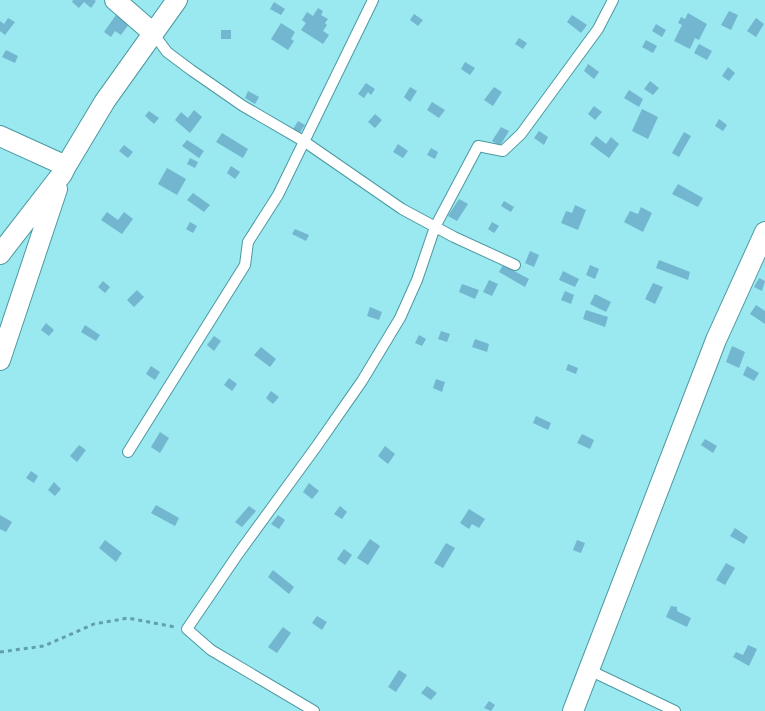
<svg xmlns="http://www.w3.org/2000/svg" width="765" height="711" font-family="Karla,sans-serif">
  <rect width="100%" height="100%" fill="#9ae8f0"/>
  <path fill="#73b6cf" d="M 73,0 L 94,0 L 96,1 L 91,8 L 84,2 L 79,8 L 72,2 Z
    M 274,2 L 285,9 L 281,15 L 270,9 Z
    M 318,8 L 323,11 L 321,15 L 328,19 L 325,23 L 327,25 L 323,31 L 329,35 L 323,44 L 301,30 L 306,23 L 302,20 L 307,12 L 313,16 Z
    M 729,11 L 738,15 L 731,30 L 721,25 Z
    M 688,13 L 707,24 L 699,40 L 695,38 L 690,49 L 674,41 L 682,25 L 678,23 L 681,17 L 685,19 Z
    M 414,14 L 423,20 L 418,26 L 410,20 Z
    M 116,15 L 129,24 L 121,35 L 115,31 L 111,37 L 104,32 Z
    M 572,15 L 587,25 L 581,33 L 567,22 Z
    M 8,18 L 15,22 L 5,35 L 0,31 L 0,21 L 4,24 Z
    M 756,18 L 764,24 L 756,37 L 747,31 Z
    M 281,23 L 295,32 L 291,39 L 294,41 L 288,50 L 271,39 Z
    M 656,24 L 666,30 L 662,37 L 652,31 Z
    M 221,30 L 231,30 L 231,39 L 221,39 Z
    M 519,38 L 527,43 L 523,49 L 515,44 Z
    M 646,40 L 657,46 L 653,53 L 642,47 Z
    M 699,44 L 712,51 L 707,60 L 694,53 Z
    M 6,50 L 18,56 L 15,63 L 2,57 Z
    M 465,62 L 475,68 L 470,75 L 461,69 Z
    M 588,64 L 599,72 L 594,79 L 584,71 Z
    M 728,67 L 735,73 L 729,81 L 722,76 Z
    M 650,81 L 659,88 L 653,95 L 644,89 Z
    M 366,83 L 375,89 L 371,95 L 368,92 L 364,98 L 358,94 Z
    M 410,87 L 417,91 L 410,102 L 404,97 Z
    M 494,87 L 502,92 L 493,106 L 484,100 Z
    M 629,90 L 643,99 L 639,107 L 624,98 Z
    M 248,91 L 259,97 L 255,104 L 245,98 Z
    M 432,102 L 445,110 L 439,118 L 427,110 Z
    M 594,106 L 602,112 L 595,120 L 588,114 Z
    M 642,109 L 658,117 L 648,139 L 632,131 Z
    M 194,110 L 202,117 L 190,133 L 175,120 L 181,112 L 188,118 Z
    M 149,111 L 159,118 L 154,124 L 145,116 Z
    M 375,114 L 382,120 L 375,128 L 368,122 Z
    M 719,119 L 727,125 L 723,131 L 715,126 Z
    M 298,121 L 305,125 L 299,134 L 292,131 Z
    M 501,127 L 509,131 L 500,146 L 492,141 Z
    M 539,131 L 548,137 L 544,145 L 534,138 Z
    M 684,132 L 691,136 L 679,157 L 672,153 Z
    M 222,133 L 248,149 L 243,158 L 216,142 Z
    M 596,136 L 606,144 L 611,137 L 619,144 L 609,158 L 590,144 Z
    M 187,140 L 204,151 L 199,158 L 182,146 Z
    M 398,144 L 408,151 L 403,158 L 393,152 Z
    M 124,145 L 133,152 L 128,158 L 119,151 Z
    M 431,148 L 438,152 L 435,159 L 427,155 Z
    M 190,158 L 198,162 L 195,168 L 187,164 Z
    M 231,166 L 240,172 L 235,179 L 227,173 Z
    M 167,168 L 186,179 L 177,195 L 158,184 Z
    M 678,184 L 703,198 L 698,207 L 672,194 Z
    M 193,193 L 210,205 L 204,212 L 187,200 Z
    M 459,199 L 468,204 L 457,221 L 448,216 Z
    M 504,201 L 514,207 L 511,212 L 501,206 Z
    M 575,205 L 586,210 L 578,230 L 561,223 L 566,211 L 572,213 Z
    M 641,207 L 652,213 L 643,232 L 624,222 L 630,211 L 638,214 Z
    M 107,212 L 118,220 L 124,212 L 133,219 L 122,234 L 101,220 Z
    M 190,222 L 197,226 L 193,233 L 186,229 Z
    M 492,222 L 499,226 L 494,233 L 488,229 Z
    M 295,229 L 309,235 L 306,241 L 292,234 Z
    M 530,251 L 539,255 L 534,267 L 525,263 Z
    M 659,260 L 690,272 L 688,280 L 656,268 Z
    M 503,265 L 529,279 L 525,287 L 499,272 Z
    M 590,265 L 599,269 L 595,279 L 586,275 Z
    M 563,271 L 579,279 L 575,287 L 559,280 Z
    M 759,278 L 765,281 L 762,291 L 754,287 Z
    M 489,280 L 498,284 L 492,296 L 483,292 Z
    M 103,281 L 110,287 L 105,293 L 98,287 Z
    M 653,283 L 663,287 L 655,304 L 645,299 Z
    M 462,284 L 479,290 L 475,299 L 459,292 Z
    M 137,290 L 144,297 L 134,307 L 127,300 Z
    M 565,291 L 574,295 L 571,304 L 561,300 Z
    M 595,294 L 611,302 L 606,312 L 590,304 Z
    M 756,305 L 765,311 L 765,324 L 750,314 Z
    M 370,307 L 382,312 L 379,320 L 367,316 Z
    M 586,310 L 608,317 L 605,327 L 583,319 Z
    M 46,323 L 54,330 L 49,336 L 41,330 Z
    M 85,325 L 100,335 L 96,341 L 81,332 Z
    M 441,331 L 450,334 L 447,342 L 438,339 Z
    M 419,335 L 426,339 L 422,346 L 415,343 Z
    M 214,336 L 221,341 L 214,351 L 207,345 Z
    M 475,339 L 489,344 L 487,352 L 472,347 Z
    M 732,346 L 745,352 L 739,368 L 726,362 Z
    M 261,347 L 276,359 L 270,367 L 254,355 Z
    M 568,364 L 578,368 L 576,374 L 566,370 Z
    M 151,366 L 160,372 L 155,380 L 146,374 Z
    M 747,366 L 759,373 L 754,381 L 743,375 Z
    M 229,378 L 237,384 L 232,391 L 224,385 Z
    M 436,379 L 445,382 L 442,392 L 433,388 Z
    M 271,391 L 279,397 L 273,404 L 266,398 Z
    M 536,416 L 551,423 L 548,430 L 533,423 Z
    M 160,432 L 169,438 L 160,453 L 151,447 Z
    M 582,434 L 594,440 L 590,449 L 577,443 Z
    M 705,439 L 717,446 L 713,453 L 701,445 Z
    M 79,445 L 86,450 L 77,462 L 70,456 Z
    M 385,446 L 395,454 L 388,464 L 378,456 Z
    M 31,471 L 38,476 L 34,483 L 26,478 Z
    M 54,482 L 61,489 L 55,496 L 48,490 Z
    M 309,483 L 319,491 L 312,499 L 303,492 Z
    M 156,505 L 179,518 L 175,526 L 151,513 Z
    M 249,506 L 256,511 L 242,527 L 235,522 Z
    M 340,506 L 347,512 L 342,519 L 334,514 Z
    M 469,509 L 485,519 L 479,528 L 472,524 L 469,529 L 460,523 Z
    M 0,515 L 12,522 L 6,532 L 0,529 Z
    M 278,515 L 285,520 L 279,529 L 271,524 Z
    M 735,528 L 748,537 L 744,544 L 730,536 Z
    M 370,539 L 380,546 L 368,565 L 357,558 Z
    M 105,540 L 122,553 L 116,562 L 99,548 Z
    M 577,540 L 585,543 L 581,553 L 573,550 Z
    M 446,543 L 455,548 L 443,568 L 434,563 Z
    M 344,549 L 352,555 L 345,565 L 337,559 Z
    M 726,563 L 735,568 L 725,585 L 716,580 Z
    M 273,570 L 294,587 L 289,594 L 268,577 Z
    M 671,606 L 677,607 L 677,611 L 691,618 L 687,627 L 666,617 Z
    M 317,616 L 327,622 L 322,630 L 312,623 Z
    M 283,627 L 291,633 L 277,653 L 268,647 Z
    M 748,645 L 757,649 L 749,666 L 733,657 L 736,652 L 743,655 Z
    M 399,670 L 407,675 L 396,692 L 388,687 Z
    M 427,686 L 437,693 L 431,700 L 421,693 Z
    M 489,701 L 495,705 L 491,711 L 484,708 Z"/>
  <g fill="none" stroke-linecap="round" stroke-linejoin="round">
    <defs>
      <path id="service" d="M 153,33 L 167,52 L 191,70 L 243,106 L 305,142 L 402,209 L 454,237 L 515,265
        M 128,452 L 245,265 L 248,242 L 278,195 L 373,0
        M 589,670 L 675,711
        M 314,711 L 211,650 L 187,629 L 238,554 L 316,447 L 362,381 L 400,318 L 417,280 L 435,227 L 478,146 L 503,151 L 521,134 L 598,29 L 613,0"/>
      <path id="minor" d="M 115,0 L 153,33
        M 0,136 L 66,166
        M 0,254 L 62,174 L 66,166 L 105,101 L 177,0
        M 0,360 L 57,189
        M 573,711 L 716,340 L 765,232"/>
    </defs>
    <use href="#service" stroke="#4c99a1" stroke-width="12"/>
    <use href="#minor" stroke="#4c99a1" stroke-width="22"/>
    <path stroke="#62a0a7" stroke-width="3" stroke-dasharray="4 4" stroke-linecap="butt" d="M 0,652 L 44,646 L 94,624 L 128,618 L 175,627"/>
    <use href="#service" stroke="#fff" stroke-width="10"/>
    <use href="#minor" stroke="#fff" stroke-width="20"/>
  </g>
</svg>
